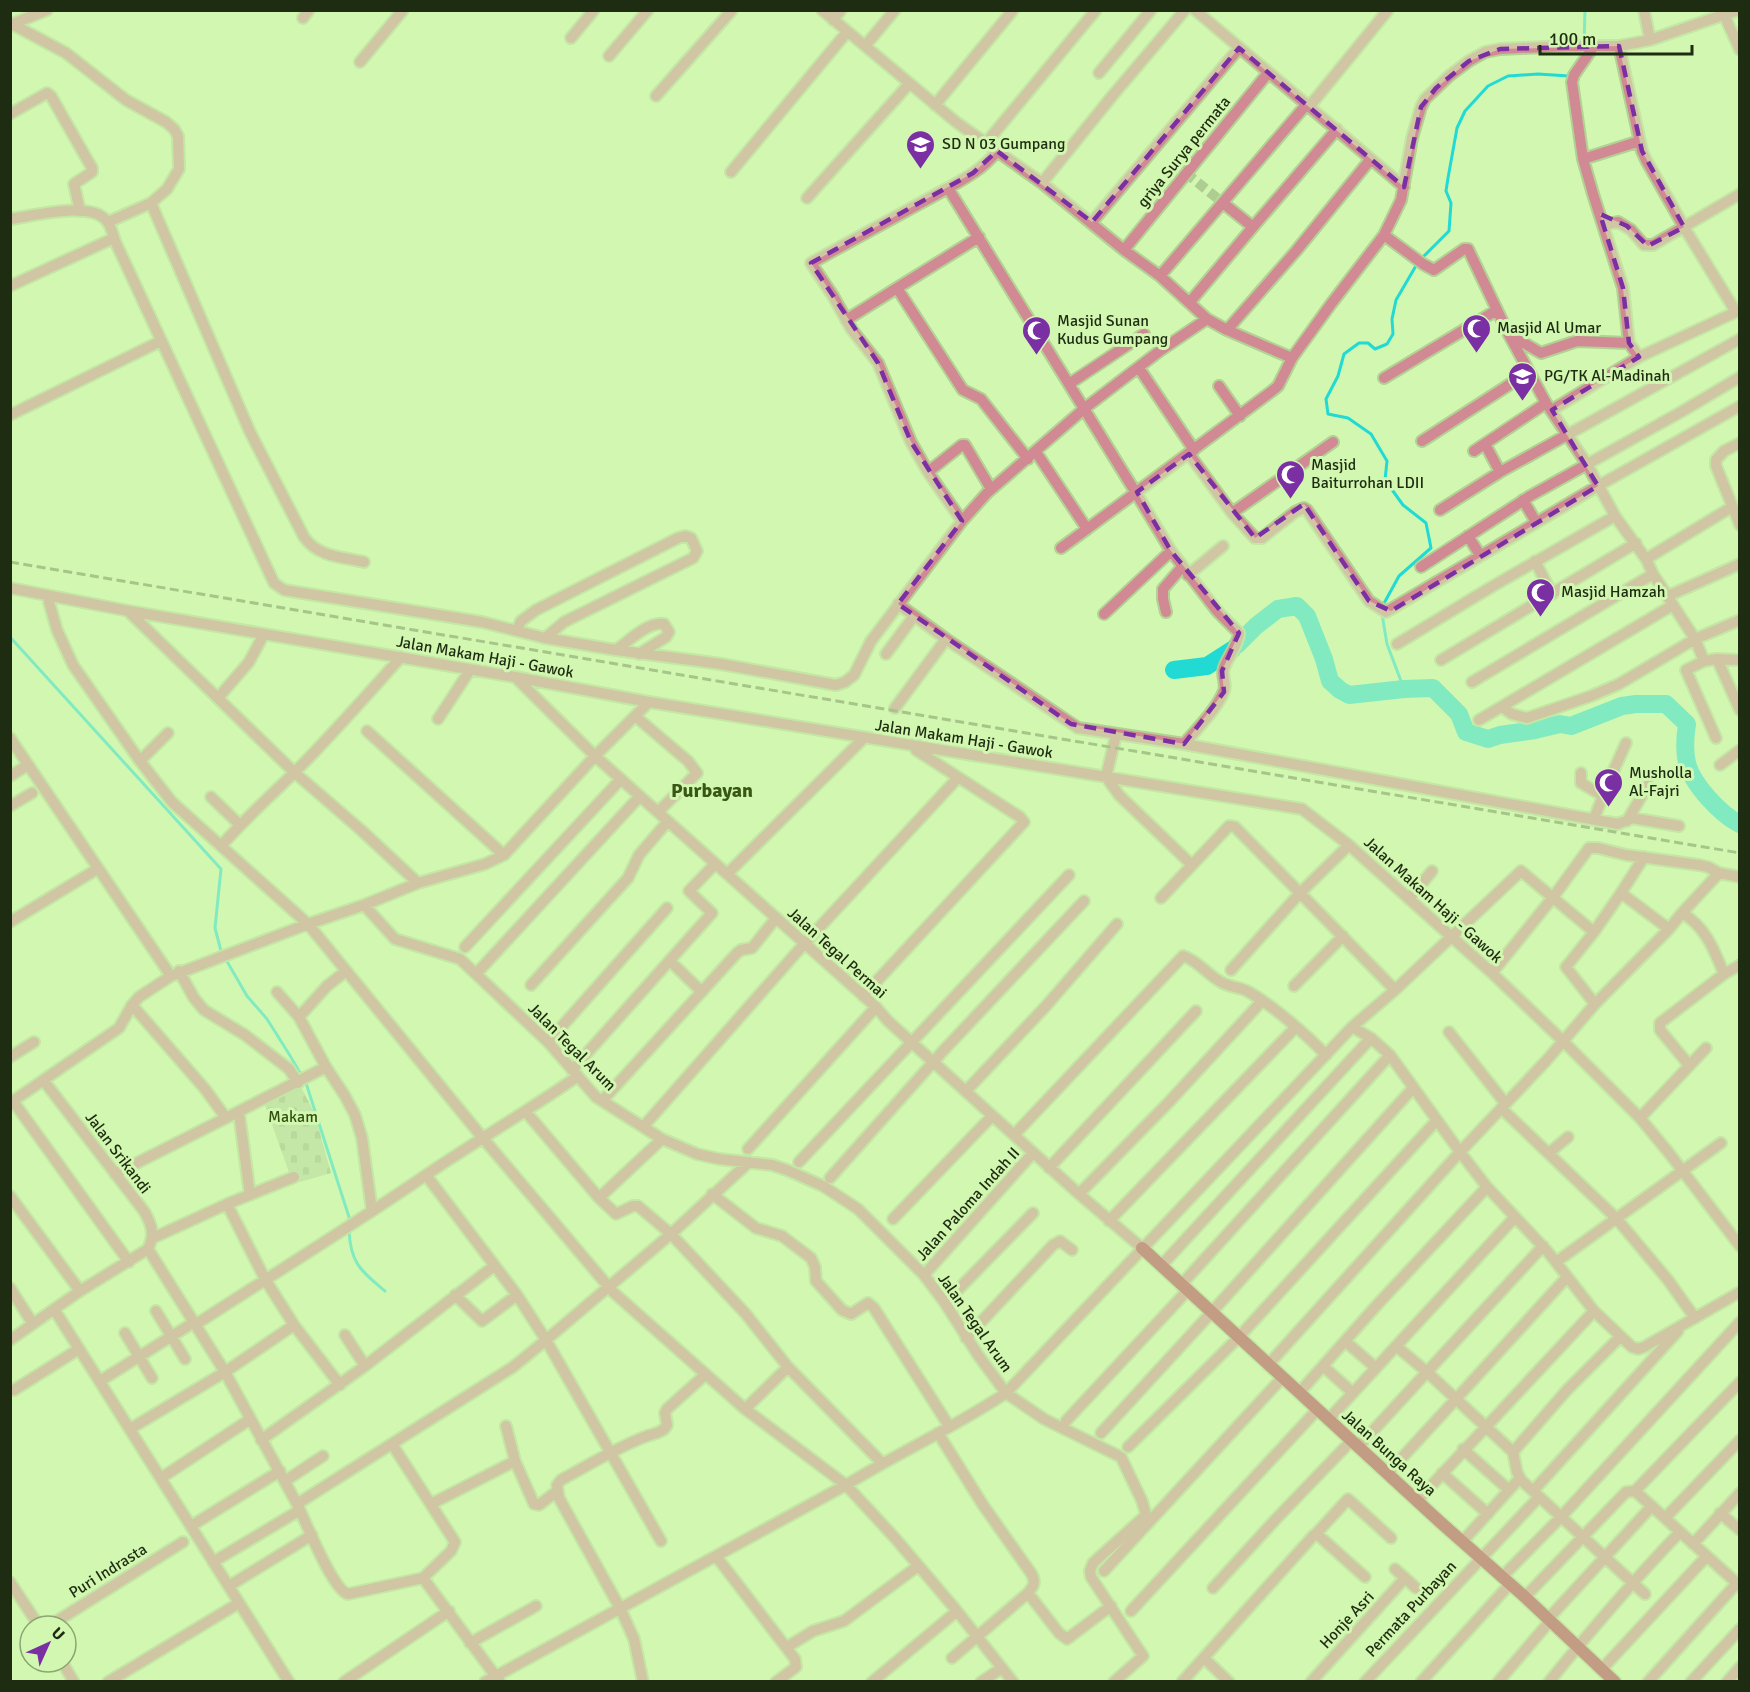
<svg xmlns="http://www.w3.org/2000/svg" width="1750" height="1692" font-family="Signika,sans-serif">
  <defs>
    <pattern id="cemetery-stones" width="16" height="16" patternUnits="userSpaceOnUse" patternTransform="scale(1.5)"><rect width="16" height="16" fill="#b3d199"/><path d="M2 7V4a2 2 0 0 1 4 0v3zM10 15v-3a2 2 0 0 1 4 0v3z" fill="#9ab483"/></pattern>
  </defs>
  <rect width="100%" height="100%" fill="#d2f7b1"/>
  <path fill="url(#cemetery-stones)" d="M 301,1087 L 314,1112 L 331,1173 L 300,1182 L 296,1174 L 290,1175 L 265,1105 Z"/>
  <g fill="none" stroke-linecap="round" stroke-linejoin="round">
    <path stroke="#22dad4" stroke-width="3" d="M 1584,45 L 1585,10
      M 1421,259 L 1449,231 L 1451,203 L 1446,191 L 1448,178 L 1457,128 L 1465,111 L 1488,86 L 1508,76 L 1538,74 L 1569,76 L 1571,73
      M 1382,607 L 1399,576 L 1431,548 L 1426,523 L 1403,505 L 1385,480 L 1387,461 L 1371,434 L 1348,418 L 1328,414 L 1326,399 L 1338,376 L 1344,354 L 1359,343 L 1368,343 L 1375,349 L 1387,344 L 1393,334 L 1392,319 L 1396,300 L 1417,264
      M 1382,614 L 1387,644 L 1404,689
      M 10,637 L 221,869 L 215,928 L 221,951 L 247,996 L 267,1019 L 289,1054 L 306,1083 L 349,1217 L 349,1222
      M 349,1229 C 350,1263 361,1271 385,1291"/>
    <path stroke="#22dad4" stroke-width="18" d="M 1237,645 L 1256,626 L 1278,609 L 1297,606 L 1307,616 L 1324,659 L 1330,681 L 1340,690 L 1349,695 L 1404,689 L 1433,688 L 1459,714 L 1466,732 L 1488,739 L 1500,735 L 1535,730 L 1560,724 L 1571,726 L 1622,706 L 1636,704 L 1666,704 L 1687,724 C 1685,737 1684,750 1687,763 C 1692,784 1721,815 1740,824
      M 1174,670 L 1207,666 L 1232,650"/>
    <path stroke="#aece91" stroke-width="10" stroke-dasharray="10 5" stroke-linecap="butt" d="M 1186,173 L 1223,203"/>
    <defs>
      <path id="minor" d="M 822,10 L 956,122 L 1042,183 L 1124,250 L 1160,276 L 1207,319 L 1227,330 L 1292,358
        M 1195,10 L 1404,187
        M 1644,10 L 1650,40
        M 1722,10 L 1740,50
        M 303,18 L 309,10
        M 833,20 L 841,10
        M 10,23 L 66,53 L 126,100 L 166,122 L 174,129 L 178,136 L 179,169 L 167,189 L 151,203 L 250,432 L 304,537 C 318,557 342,557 364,562
        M 10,25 L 47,10
        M 571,38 L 594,10
        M 865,46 L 895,10
        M 1594,46 L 1574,75 L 1572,82 L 1583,159 L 1593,194 L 1623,288 L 1629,343 L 1639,357 L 1736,312
        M 1619,46 L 1642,151 L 1646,160 L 1684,227 L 1736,312 L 1740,311
        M 609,56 L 648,10
        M 360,62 L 403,10
        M 1099,73 L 1151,10
        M 656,96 L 732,10
        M 935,105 L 1013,10
        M 1309,107 L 1388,10
        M 10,114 L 47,93 L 51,96 L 92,168 L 92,172 L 74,184 L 80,211
        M 986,143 L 1096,10
        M 997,151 C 984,168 966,178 948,188 L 1136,493 L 1171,551 L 1217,611 L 1239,633 C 1238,646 1228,656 1224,668 C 1221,676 1227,683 1224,691 C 1217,709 1196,730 1184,744
        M 1583,159 L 1640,141
        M 731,172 L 847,32
        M 1042,183 L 1113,95 L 1185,10
        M 948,188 L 811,263 L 833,296 L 852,330 L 878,363 L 911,442 L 928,472 L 962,521
        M 807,198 L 909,84
        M 10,219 C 34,216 89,201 106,220 C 111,225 113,235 115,241 L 274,583 L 284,590 L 482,622 L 545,638 L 616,650 L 721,664 L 836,685 L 845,682 L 854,675 L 871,641 L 962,521 L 987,493 L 1085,408 L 1161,350 L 1207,319
        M 108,222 L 151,203
        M 1092,222 L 1239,48
        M 1603,225 L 1618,222 L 1631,230 L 1644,245 L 1653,245 L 1740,194
        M 1253,227 L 1337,129
        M 1384,235 L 1423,264 L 1434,270 L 1464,249 L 1468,249 L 1508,333 L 1546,403 L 1587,464 L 1615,516 L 1646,559 L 1653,574 L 1695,639 L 1704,661 L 1717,659 L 1740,660
        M 979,237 L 897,288 L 959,384 L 963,390 L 981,399 L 1028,459
        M 1124,250 L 1268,73
        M 1160,276 L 1306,105
        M 10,286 L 114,238
        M 1190,302 L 1253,227 L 1223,203
        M 846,320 L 897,288
        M 1227,330 L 1296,251 L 1370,160
        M 1510,335 L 1541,353 L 1577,341 L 1629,343
        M 1139,368 L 1194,450
        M 1384,378 L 1497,310
        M 1069,384 L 1144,334
        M 1219,386 L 1240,416
        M 1552,410 L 1639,357
        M 10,415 L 161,341
        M 1422,441 L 1529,372
        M 1740,443 L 1724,451 L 1716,460 L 1716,466 L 1740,525
        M 1485,444 L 1500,472
        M 1474,451 L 1546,403
        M 1036,452 L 1087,529 L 1272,391 L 1278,386 L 1292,358 L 1331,304 L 1384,235 L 1401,200 L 1412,138 L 1421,107 L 1425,99 L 1449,76 L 1469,61 L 1485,52 L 1500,49 L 1566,46 L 1619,46 L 1650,40 L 1738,10
        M 1189,454 L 1232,513 L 1255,538 L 1262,538 L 1295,512 L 1304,508 L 1307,510 L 1369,601 L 1386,612 L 1598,486 L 1740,406
        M 928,472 L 962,445 L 965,445 L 991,489
        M 1523,500 L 1536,522
        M 1440,510 L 1500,472 L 1740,339
        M 1232,513 L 1333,442
        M 1468,536 L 1480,555
        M 1061,548 L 1087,529
        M 1646,559 L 1732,507
        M 1535,561 L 1552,594
        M 1421,567 L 1530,496 L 1681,412 L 1740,377
        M 1188,575 L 1223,546
        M 10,588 L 129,611 L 515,677 L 649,702 L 1302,809 L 1349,845 L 1492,973 L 1563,1041 L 1640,1118 L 1669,1153 L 1740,1246
        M 47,595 L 57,630 L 73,665 L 140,761 L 172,802 L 308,924 L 482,1137 L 613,1292 L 745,1409 L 846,1485 L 895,1538 L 957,1611 L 1013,1682
        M 1668,596 L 1740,564
        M 898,604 L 946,639 L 1078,728 L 1184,744 L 1618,824 L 1632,818 L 1679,826
        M 129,612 L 294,772 L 361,830 L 418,883
        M 1166,612 L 1163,599 L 1163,589 L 1182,567
        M 1104,614 L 1171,551
        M 517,630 L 521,621 L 536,610 L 678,538 L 685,536 L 691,538 L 697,551 L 693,558 L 564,622 L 545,638
        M 1397,644 L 1493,586 L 1615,516
        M 616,650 C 628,642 648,621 664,624 L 669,632 L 666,637 L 639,654
        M 886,654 L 914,616
        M 1717,659 L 1740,710
        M 1441,660 L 1636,543
        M 1704,661 L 1686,670 L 1716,738
        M 515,677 L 595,756 L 876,1007 L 888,1021 L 1079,1194 L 1142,1248
        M 1472,682 L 1653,574
        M 218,698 L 249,662 L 264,634
        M 1502,707 L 1512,714 L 1527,718 L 1591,696 L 1619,684 L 1695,639 L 1740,620
        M 895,708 L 946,639
        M 635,716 L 688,761 L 697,773 L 658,812
        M 438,719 L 470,670
        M 1479,720 L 1673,605
        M 367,731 L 504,855
        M 1116,735 L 1106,777 L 1119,795 L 1191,864
        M 10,738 L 171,976
        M 140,761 L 168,733
        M 1720,765 L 1740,750
        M 1581,773 L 1581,783 L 1603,796 L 1594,819
        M 10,776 L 28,765
        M 1603,794 L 1626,743
        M 211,797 L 240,825
        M 10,806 L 32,793
        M 1627,821 L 1648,785
        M 221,846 C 244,820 269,797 294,773 C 331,736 366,696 401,657
        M 1719,873 L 1682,913 C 1706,927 1714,950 1724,974
        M 727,874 L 863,739
        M 1621,893 L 1644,857
        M 1161,898 L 1229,826 L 1235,827 L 1300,893 L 1349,845
        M 1409,899 L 1432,871
        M 364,905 L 395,939 L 460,959 L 548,1042 L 596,1097 L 662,1139 L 697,1154 L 719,1159 L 772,1165 L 787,1170 L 823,1186 L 858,1209 L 924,1275 L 945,1303 L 978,1355 L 1006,1393 L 1044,1419 L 1121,1457 L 1142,1501 L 1146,1515 L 1093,1563 L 1090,1571 L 1091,1577 L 1143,1656 L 1114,1682
        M 10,922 L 94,871
        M 465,947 L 621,779
        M 670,961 L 702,992
        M 1231,970 L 1300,893 L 1395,990
        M 179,971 L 194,998 L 204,1010 L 245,1035 L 289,1069 L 298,1083
        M 1492,973 L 1554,896 L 1589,848 L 1598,848 L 1626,855 L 1699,865 L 1708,867 L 1719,873 L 1740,877
        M 476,974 L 640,796
        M 531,985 L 628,878 L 639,855 L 668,821
        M 1294,986 L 1343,936
        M 277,992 L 299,1017 L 326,1067 L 345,1096 L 355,1115 L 362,1138 L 372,1211
        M 863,996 L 1024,822 L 1020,817 L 916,750
        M 1595,1004 L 1566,967 L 1594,932 L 1621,893 L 1669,929
        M 299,1017 L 327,986 L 346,971
        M 1352,1027 L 1371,1038 L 1390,1055 L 1460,1152 L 1546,1061 L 1595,1004 L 1669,929 L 1682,913
        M 1449,1032 L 1505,1103
        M 548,1042 L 667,908
        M 10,1057 L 34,1042
        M 1689,1065 L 1660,1030 L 1660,1023 L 1724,974 L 1740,965
        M 572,1070 L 712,913 L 689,891 L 715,864
        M 44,1081 L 144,1211 C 152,1225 155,1234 148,1249
        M 966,1091 L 1046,1006 L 1117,924
        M 13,1101 L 129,1262
        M 602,1101 L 737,953 L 741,950 L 752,948 L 776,918
        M 10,1103 L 119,1028 L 132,1005 L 139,997 L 171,976 L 308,924 L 364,905 L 418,883 L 485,864 L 504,855 L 595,756 L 649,702
        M 1501,1108 L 1616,1218 L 1668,1280 L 1695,1318
        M 526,1112 L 599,1198 L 662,1139
        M 239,1113 L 250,1195
        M 226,1118 L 326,1067
        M 1640,1118 L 1706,1048
        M 643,1127 L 804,944 L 954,782
        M 1014,1135 L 1183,956 C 1197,960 1208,975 1221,982 C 1229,987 1239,987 1247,991 C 1271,1004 1307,1035 1326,1055
        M 748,1149 L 876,1007
        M 1549,1153 L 1568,1137
        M 749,1162 L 671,1234 L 745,1313 L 788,1367 L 882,1463
        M 799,1162 L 1069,875
        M 1049,1168 L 1196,1011
        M 115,1174 L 226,1118 L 205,1089 L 132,1005
        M 426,1175 C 476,1141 528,1111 578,1076
        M 830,1178 L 943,1051 L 1084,901
        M 712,1194 L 756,1228 L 782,1236 L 811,1258 L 815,1267 L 816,1281 L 842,1310 L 851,1314 L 868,1303 L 874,1308 L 949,1426
        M 1079,1194 L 1169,1102 L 1262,1001
        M 10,1196 L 80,1291
        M 599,1198 L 616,1214 L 633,1206 L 638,1206 L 671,1234 L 546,1340 L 661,1541
        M 227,1204 L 265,1279 L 294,1325 L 340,1385
        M 893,1219 L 992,1116
        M 1109,1221 L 1295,1028
        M 153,1238 L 227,1204 L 294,1177
        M 1543,1246 L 1427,1372 L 1456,1399 L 1567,1277
        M 1556,1262 L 1721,1143
        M 1161,1266 L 1371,1038
        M 924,1275 L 1033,1153
        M 1181,1285 L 1390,1055
        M 10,1288 L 33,1324
        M 455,1295 L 482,1321 L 517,1295
        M 945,1303 L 1033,1213
        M 54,1309 L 289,1682
        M 156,1311 L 185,1359
        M 125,1333 L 152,1378
        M 345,1335 L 365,1366
        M 966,1338 L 1053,1245 L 1060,1241 L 1072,1250
        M 10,1340 L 80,1291 L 148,1249 L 225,1372 L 297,1504 L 513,1367 L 546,1340 L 517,1295 L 426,1175 C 350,1227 272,1275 195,1325
        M 1345,1341 L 1376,1368
        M 1268,1365 L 1460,1152 L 1487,1187
        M 1323,1366 L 1353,1393
        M 100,1381 L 188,1326
        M 14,1390 L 79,1349
        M 1299,1393 L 1376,1306 L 1487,1187 L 1548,1252 L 1594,1311 L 1632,1347 L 1638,1349 L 1644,1347 L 1740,1292
        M 745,1409 L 788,1367
        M 1328,1420 L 1515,1217
        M 1066,1421 L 1187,1291
        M 506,1426 L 515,1461 L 534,1504 L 539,1505 L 557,1491
        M 130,1429 L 225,1372 L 294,1325
        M 938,1433 L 983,1505 L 1031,1573 C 1036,1582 1034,1586 1028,1593 L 952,1658
        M 1101,1433 L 1211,1313 L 1413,1088
        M 261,1440 L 365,1366 L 494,1266
        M 1128,1447 L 1238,1338 L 1437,1120
        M 1358,1447 L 1427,1372 L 1396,1346
        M 1463,1449 L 1509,1490
        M 1513,1452 L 1567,1390 L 1620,1337
        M 1442,1473 L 1488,1514
        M 1387,1474 L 1456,1399 L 1513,1452 L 1517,1472 L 1521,1480 L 1645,1594
        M 161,1478 L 249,1420
        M 285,1481 L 323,1456
        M 1533,1491 L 1678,1331
        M 1635,1491 L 1740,1586
        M 1417,1501 L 1594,1311
        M 297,1504 C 306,1522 332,1589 348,1594 L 423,1578 L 451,1551 L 455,1542 L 392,1444
        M 431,1504 L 515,1461
        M 1720,1513 L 1740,1530
        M 1665,1518 L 1740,1440
        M 191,1526 L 280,1471
        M 1315,1535 L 1348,1499 L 1391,1538
        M 1462,1542 L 1519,1479
        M 1693,1544 L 1740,1493
        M 716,1556 L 795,1659 L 796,1667 L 776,1682
        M 213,1562 L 300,1510
        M 1395,1569 L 1405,1578
        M 1104,1571 L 1282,1378
        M 1502,1577 L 1561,1517 L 1740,1322
        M 423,1578 L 500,1682
        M 10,1582 L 39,1626
        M 229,1586 L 312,1535
        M 1213,1588 L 1276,1519 L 1351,1441
        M 1028,1593 L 1059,1633 L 1067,1639 L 1111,1606
        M 1525,1597 L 1626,1492 L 1635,1491 L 1740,1382
        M 1131,1611 L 1317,1410
        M 1548,1619 L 1652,1506
        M 49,1626 L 183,1542
        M 470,1643 L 536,1606
        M 787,1647 L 813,1631 L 844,1621 L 918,1566
        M 1204,1658 L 1229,1682
        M 62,1662 L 74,1682
        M 1602,1669 L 1706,1557
        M 108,1682 L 239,1603
        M 344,1682 L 449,1611
        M 485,1682 L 846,1485 C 898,1453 955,1427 1006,1393 L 1352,1027 L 1395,990 L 1521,871 L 1594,932
        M 643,1682 L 634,1639 L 620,1608 L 559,1498 L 557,1485 L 561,1480 C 589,1465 617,1447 647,1436 C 655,1433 663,1433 667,1425 L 665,1413 L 667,1409 L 706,1374
        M 872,1682 L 957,1611
        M 981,1682 L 1002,1668
        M 1182,1682 L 1314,1535 L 1318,1535 L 1365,1577
        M 1311,1682 L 1405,1578 L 1416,1588
        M 1365,1682 L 1539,1497
        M 1421,1682 L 1510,1584
        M 1498,1682 L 1550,1621
        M 1549,1682 C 1591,1630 1634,1580 1680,1532
        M 1648,1682 L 1737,1583
        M 1691,1682 L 1740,1629
        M 1727,1682 L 1740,1667"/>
      <path id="major" d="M 1142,1248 L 1439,1521 L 1525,1597 L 1615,1682"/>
    </defs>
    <use href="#minor" stroke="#b2d294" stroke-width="14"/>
    <use href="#major" stroke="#b2d294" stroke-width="15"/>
    <use href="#minor" stroke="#d18a94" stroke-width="10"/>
    <use href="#major" stroke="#af2f4e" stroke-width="12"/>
    <path stroke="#6f8759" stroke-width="3" stroke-dasharray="9 4.5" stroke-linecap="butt" d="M 10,562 L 1740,853"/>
  </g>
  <path d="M0 0H1750V1692H0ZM 1619,46 L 1642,151 L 1684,227 L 1648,246 L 1627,226 L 1600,214 L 1623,288 L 1629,343 L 1639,357 L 1552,410 L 1598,486 L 1391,611 L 1369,601 L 1304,504 L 1255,538 L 1189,454 L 1137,492 L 1171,551 L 1239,633 L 1222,671 L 1224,692 L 1184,744 L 1071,724 L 898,604 L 962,521 L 911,442 L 878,363 L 811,263 L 973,173 L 997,151 L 1092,222 L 1239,48 L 1404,187 L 1421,107 L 1436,88 L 1469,61 L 1500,49 Z" fill="#d2f7b1" fill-opacity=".55" fill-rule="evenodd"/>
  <path fill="none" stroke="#7a30a2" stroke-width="4.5" stroke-dasharray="12 8" stroke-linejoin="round" d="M 1619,46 L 1642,151 L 1684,227 L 1648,246 L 1627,226 L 1600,214 L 1623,288 L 1629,343 L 1639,357 L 1552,410 L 1598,486 L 1391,611 L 1369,601 L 1304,504 L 1255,538 L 1189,454 L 1137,492 L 1171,551 L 1239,633 L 1222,671 L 1224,692 L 1184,744 L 1071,724 L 898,604 L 962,521 L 911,442 L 878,363 L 811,263 L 973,173 L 997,151 L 1092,222 L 1239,48 L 1404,187 L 1421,107 L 1436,88 L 1469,61 L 1500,49 Z"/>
  <defs>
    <symbol id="school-pin" viewBox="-11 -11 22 30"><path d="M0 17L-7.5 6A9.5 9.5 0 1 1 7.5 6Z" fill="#7a30a2" stroke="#d2f7b1"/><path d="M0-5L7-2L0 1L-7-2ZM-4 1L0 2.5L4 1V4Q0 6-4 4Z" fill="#fff"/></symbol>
    <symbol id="mosque-pin" viewBox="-11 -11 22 30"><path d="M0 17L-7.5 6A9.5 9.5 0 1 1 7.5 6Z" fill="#7a30a2" stroke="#d2f7b1"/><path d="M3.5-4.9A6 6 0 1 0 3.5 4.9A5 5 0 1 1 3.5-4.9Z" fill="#fff"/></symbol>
  </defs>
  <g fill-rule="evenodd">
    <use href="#school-pin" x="904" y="128" width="33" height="45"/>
    <use href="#mosque-pin" x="1460" y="312" width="33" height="45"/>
    <use href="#mosque-pin" x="1020" y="314" width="33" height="45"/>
    <use href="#school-pin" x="1506" y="360" width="33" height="45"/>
    <use href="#mosque-pin" x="1274" y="458" width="33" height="45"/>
    <use href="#mosque-pin" x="1524" y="576" width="33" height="45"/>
    <use href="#mosque-pin" x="1592" y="766" width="33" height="45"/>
  </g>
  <g text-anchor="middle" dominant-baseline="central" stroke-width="6" stroke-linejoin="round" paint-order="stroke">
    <g font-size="16" fill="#1e2c11" stroke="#d2f7b1" text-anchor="start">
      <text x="942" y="144">SD N 03 Gumpang</text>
      <text x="1057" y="321">Masjid Sunan<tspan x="1057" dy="18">Kudus Gumpang</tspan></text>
      <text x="1497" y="328">Masjid Al Umar</text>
      <text x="1544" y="376">PG/TK Al-Madinah</text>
      <text x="1311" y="465">Masjid<tspan x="1311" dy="18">Baiturrohan LDII</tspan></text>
      <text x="1561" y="592">Masjid Hamzah</text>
      <text x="1629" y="773">Musholla<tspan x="1629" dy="18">Al-Fajri</tspan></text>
    </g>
    <g font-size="16" fill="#1e2c11" stroke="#d2f7b1">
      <text transform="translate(1184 152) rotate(-51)">griya Surya permata</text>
      <text transform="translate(485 657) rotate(10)">Jalan Makam Haji - Gawok</text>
      <text transform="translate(964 739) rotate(9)">Jalan Makam Haji - Gawok</text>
      <text transform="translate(1433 900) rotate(42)">Jalan Makam Haji - Gawok</text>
      <text transform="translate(837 953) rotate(42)">Jalan Tegal Permai</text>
      <text transform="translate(572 1047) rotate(45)">Jalan Tegal Arum</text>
      <text transform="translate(118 1153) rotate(53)">Jalan Srikandi</text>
      <text transform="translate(968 1204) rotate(-48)">Jalan Paloma Indah II</text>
      <text transform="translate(975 1323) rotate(55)">Jalan Tegal Arum</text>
      <text transform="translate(1389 1453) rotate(42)">Jalan Bunga Raya</text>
      <text transform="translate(108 1571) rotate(-32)">Puri Indrasta</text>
      <text transform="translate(1411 1609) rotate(-47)">Permata Purbayan</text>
      <text transform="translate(1347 1620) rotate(-47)">Honje Asri</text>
    </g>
    <g font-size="16" fill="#33510e" stroke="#d2f7b1">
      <text x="293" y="1117">Makam</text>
    </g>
    <g font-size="20" font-weight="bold" fill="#385714" stroke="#d2f7b1">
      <text x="712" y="790">Purbayan</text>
    </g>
  </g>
  <rect width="1750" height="1692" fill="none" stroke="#1e2c11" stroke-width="24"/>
  <g transform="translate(48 1644) rotate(45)"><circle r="28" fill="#d2f7b1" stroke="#8aa671" stroke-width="1.5"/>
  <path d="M0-4.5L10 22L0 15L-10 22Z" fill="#7a30a2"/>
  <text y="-9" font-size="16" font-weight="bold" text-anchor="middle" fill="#1e2c11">U</text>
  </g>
  <path d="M1540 45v9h152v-9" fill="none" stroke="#1e2c11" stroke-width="3"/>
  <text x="1549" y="45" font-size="18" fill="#1e2c11" stroke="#d2f7b1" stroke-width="4.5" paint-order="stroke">100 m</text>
</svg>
